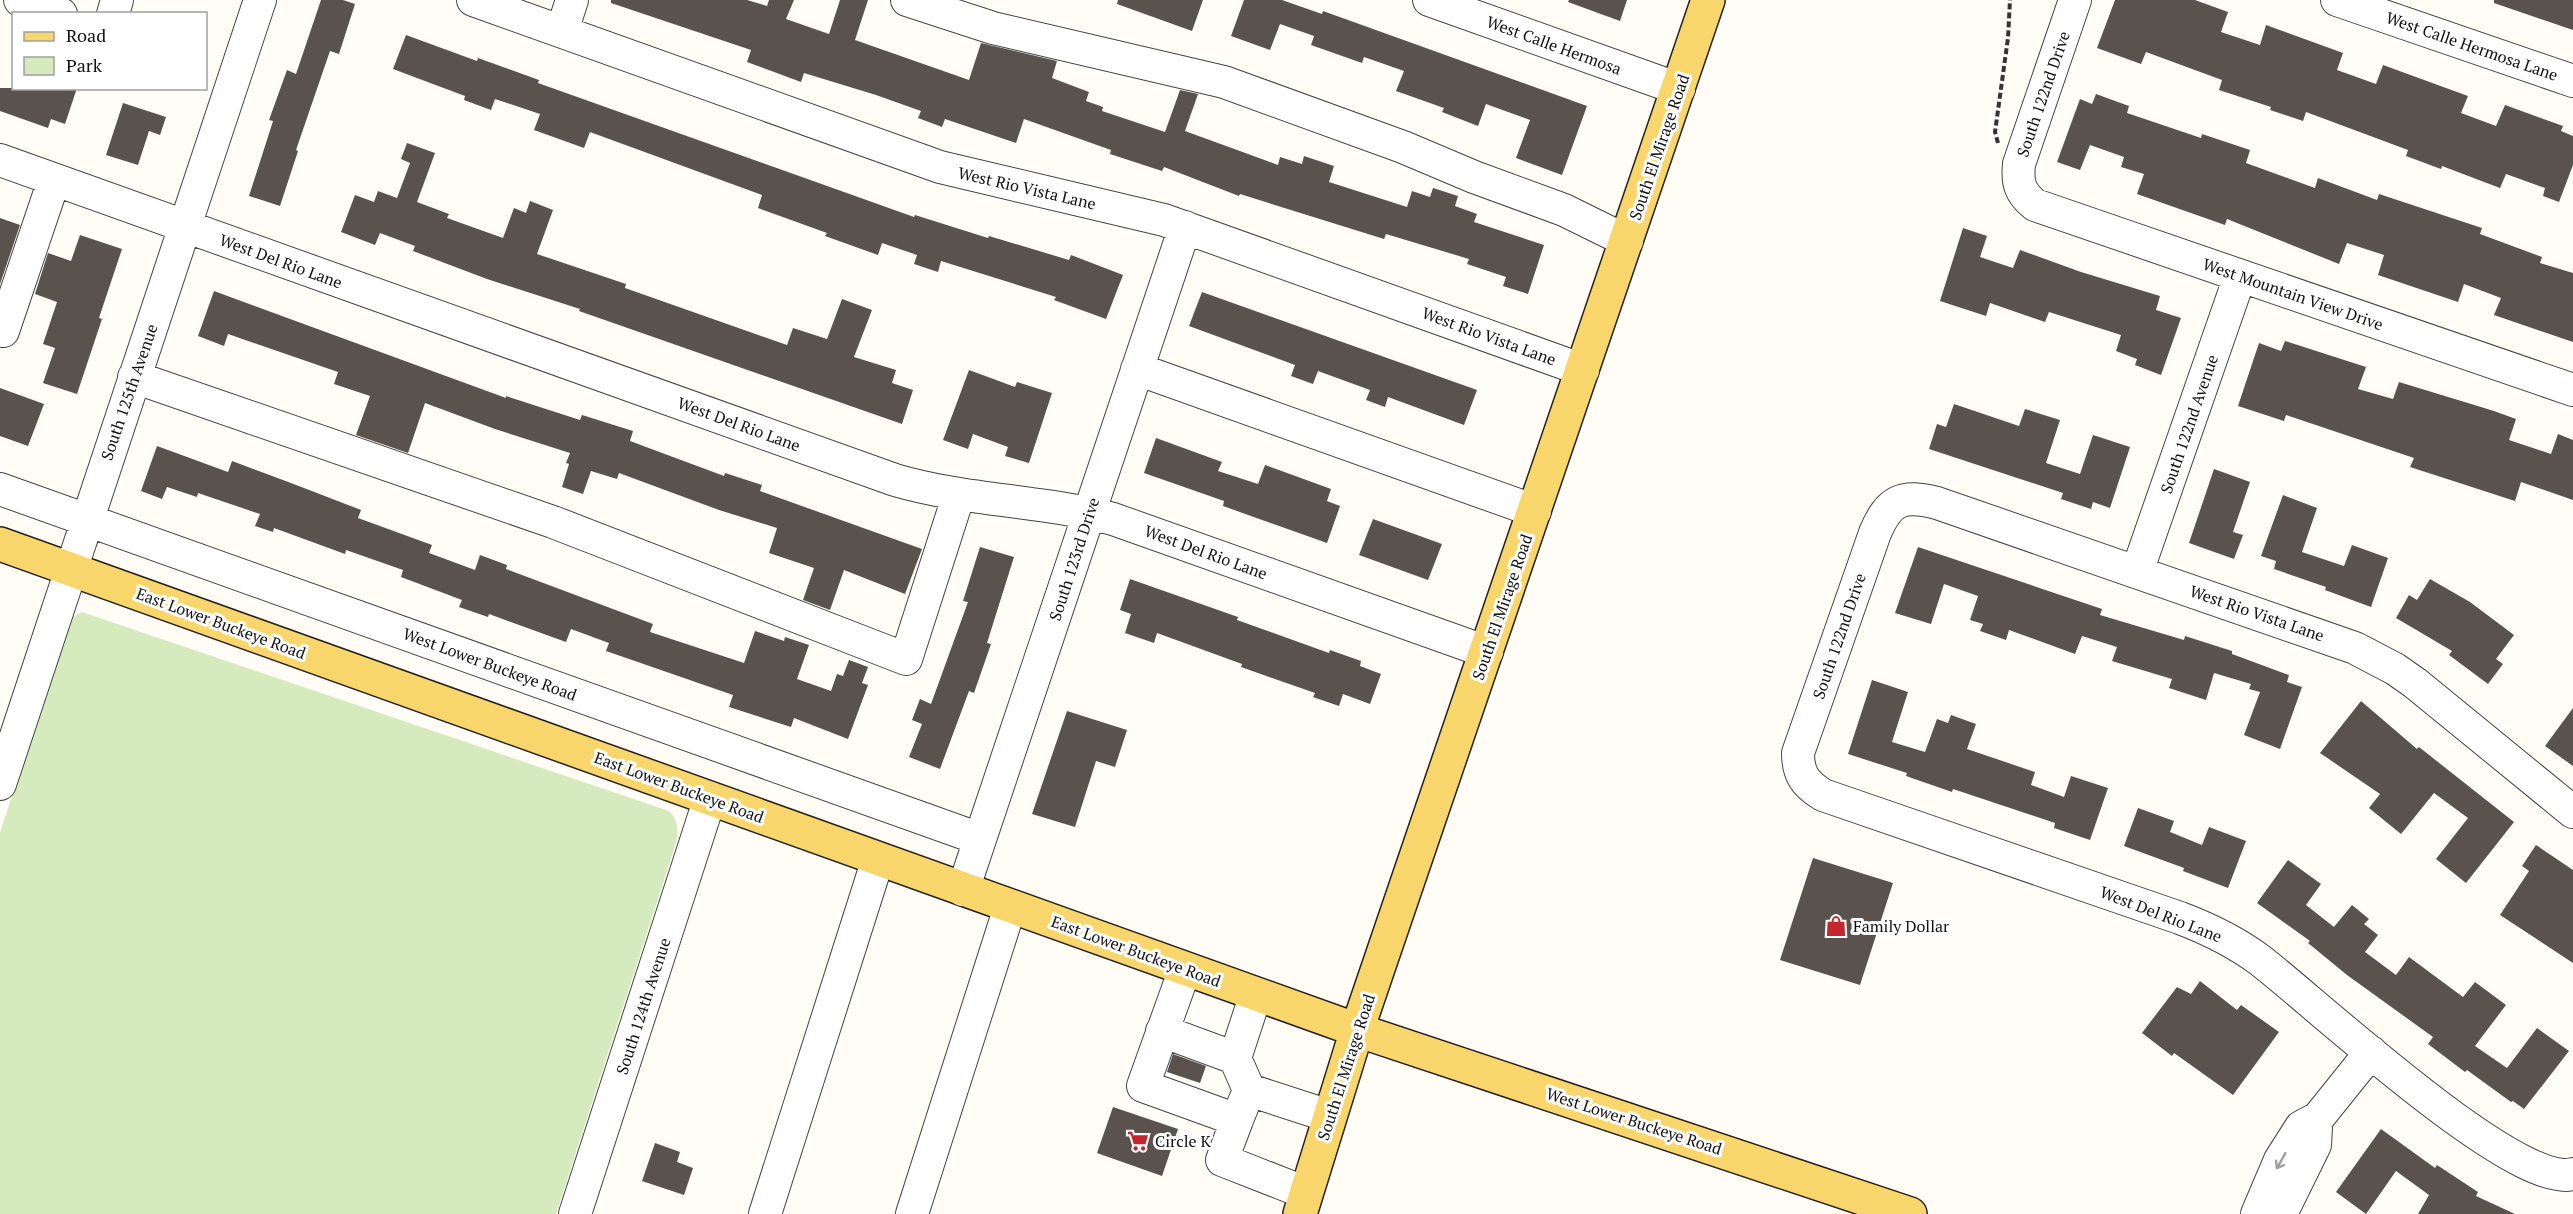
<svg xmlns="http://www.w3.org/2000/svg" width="2573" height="1214" font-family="'PT Serif',serif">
  <rect width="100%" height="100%" fill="#fffdf5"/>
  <path fill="#d5ebbd" d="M 82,612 L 669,811 C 678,820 678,828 677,840 L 556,1214 L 0,1214 L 0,833 L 66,629 L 73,617 Z"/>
  <path fill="#5a524d" d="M 321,0 L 343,0 L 355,4 L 339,54 L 330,51 L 296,150 L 298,151 L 280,206 L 249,196 L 273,121 L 269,120 L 287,70 L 296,74 Z
    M 611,0 L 747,0 L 767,6 L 769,0 L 794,0 L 786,19 L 829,34 L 840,0 L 868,0 L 855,40 L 969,80 L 981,43 L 1057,61 L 1052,78 L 1089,92 L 1086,101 L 1103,107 L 1102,111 L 1165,132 L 1180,90 L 1198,94 L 1185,131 L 1278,165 L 1280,157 L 1302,164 L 1304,156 L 1334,166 L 1329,182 L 1407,207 L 1412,191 L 1430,197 L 1433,188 L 1458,196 L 1455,206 L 1477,214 L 1474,222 L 1544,245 L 1528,294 L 1503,286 L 1506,277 L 1467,264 L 1469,259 L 1386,234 L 1384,239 L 1240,194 L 1239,196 L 1164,167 L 1162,171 L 1110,154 L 1111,150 L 1024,119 L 1016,143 L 945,119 L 942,127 L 918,118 L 921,111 L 876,95 L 804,73 L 801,82 L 747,62 L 751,50 L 611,3 Z
    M 1118,0 L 1203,0 L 1192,31 L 1117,4 Z
    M 1244,0 L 1282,0 L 1322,14 L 1323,11 L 1587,106 L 1562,175 L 1516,158 L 1530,120 L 1486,104 L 1478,126 L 1442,112 L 1444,108 L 1396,91 L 1404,71 L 1364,57 L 1362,63 L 1311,45 L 1314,36 L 1280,24 L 1270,50 L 1231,36 Z
    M 1569,0 L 1627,0 L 1620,21 L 1568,2 Z
    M 2115,0 L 2195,0 L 2228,12 L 2221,32 L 2260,45 L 2266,25 L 2343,53 L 2337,70 L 2376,84 L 2383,65 L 2468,96 L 2461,113 L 2496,126 L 2505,105 L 2563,126 L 2561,131 L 2573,136 L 2573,165 L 2559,202 L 2543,196 L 2545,188 L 2506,174 L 2500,188 L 2442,166 L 2441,169 L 2406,156 L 2408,150 L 2306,112 L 2303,121 L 2270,110 L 2271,107 L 2219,90 L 2222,80 L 2146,52 L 2141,64 L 2097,48 Z
    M 2494,0 L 2573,0 L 2573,30 L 2494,3 Z
    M 406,35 L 477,61 L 478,58 L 539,80 L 538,83 L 914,217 L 915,215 L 988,238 L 989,236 L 1069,260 L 1071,255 L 1123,275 L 1106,319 L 1054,300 L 1056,297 L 941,261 L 938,272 L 914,264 L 917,255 L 882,243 L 878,255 L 825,236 L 827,233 L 758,208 L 762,195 L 590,132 L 584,148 L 534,130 L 540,114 L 495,99 L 491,110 L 464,100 L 465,96 L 393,69 Z
    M 0,88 L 77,88 L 65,124 L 51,119 L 48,128 L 0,111 Z
    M 2096,94 L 2129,106 L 2127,113 L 2201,138 L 2202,134 L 2250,150 L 2246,163 L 2315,188 L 2318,178 L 2377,200 L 2379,194 L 2482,228 L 2480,234 L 2542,257 L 2540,263 L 2573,273 L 2573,342 L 2494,315 L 2501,298 L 2464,284 L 2458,302 L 2378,275 L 2384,255 L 2347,243 L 2339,264 L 2227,219 L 2225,225 L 2137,194 L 2144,174 L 2121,167 L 2124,157 L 2090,145 L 2080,170 L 2057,162 L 2080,99 L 2092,104 Z
    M 123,103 L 166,117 L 160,135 L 149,131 L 138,165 L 106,155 Z
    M 407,143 L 435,153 L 417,202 L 449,214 L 447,218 L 503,238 L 514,208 L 526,213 L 530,201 L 553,210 L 537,254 L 626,284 L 625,288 L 787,345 L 793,328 L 827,339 L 842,299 L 872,310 L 854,357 L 896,370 L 892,383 L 913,390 L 902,424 L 579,311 L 580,309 L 487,279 L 413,251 L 415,246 L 380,233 L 375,245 L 341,232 L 355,195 L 374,202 L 378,191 L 397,198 L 410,163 L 401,159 Z
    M 0,218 L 20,225 L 0,284 Z
    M 1963,228 L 1987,236 L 1980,257 L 2013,268 L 2020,250 L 2081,272 L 2160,296 L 2156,310 L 2181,318 L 2161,375 L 2135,365 L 2137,359 L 2116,351 L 2121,335 L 2049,312 L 2045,322 L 1990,303 L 1986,316 L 1940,301 Z
    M 80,235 L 122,249 L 99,318 L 102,319 L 77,394 L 43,383 L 55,348 L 43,344 L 57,302 L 35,294 L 48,253 L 71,261 Z
    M 214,291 L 506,398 L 506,396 L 580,420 L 582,415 L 633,431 L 630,441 L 724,476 L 725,473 L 762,485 L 760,491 L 922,549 L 905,594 L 844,570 L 830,610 L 803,600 L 814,568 L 769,553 L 777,528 L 719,510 L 619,473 L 617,479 L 591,471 L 583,494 L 562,487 L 569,464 L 566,463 L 570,453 L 495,429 L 425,403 L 408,453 L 356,435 L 370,396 L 334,384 L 338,372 L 228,334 L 224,346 L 198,336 Z
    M 1202,292 L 1477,390 L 1464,425 L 1388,397 L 1385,407 L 1366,400 L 1370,390 L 1318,371 L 1313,384 L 1291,376 L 1295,365 L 1189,326 Z
    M 2285,341 L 2366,367 L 2358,389 L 2393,399 L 2399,382 L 2494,411 L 2516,419 L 2509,440 L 2551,454 L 2558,434 L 2573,440 L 2573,500 L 2521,482 L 2515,501 L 2410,467 L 2414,458 L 2286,415 L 2284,421 L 2238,406 L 2259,343 L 2281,351 Z
    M 969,370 L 1015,387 L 1017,382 L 1052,393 L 1029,463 L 1005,456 L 1008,447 L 973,434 L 968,449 L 943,440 Z
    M 0,388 L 44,404 L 28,446 L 0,436 Z
    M 1954,404 L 2019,426 L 2025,409 L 2060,420 L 2046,463 L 2080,474 L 2093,435 L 2130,447 L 2110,508 L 2093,502 L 2091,509 L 2061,499 L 2063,493 L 1929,449 L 1937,424 L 1946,427 Z
    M 1156,438 L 1222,462 L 1218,471 L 1258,484 L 1265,465 L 1331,489 L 1327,501 L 1340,506 L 1327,543 L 1223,506 L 1224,501 L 1144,473 Z
    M 157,446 L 228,472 L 232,461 L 291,483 L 361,510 L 358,518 L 432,545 L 429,553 L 475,570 L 480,555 L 507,565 L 506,569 L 653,624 L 650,632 L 744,663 L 755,631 L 784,641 L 785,637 L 809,645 L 797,679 L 831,691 L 837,674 L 843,676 L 849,660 L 868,667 L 862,683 L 868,685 L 848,739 L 794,718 L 791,727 L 729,707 L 733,695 L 606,651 L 609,643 L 571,629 L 566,642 L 489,614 L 488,617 L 459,607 L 462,600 L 401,577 L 403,570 L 346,550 L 345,554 L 274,528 L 273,532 L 255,526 L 260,514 L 198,493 L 197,497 L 167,487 L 162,499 L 141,491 Z
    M 2214,469 L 2250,482 L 2233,532 L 2243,535 L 2234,559 L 2189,543 Z
    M 2283,495 L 2317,508 L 2302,552 L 2344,566 L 2352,545 L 2388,558 L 2371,607 L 2325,590 L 2326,587 L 2274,569 L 2276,561 L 2261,556 Z
    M 1373,519 L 1442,544 L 1428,580 L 1359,555 Z
    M 980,547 L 1014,557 L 987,643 L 991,644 L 974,693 L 969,691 L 940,769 L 909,757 L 922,724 L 912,720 L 920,699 L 931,704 L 968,602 L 963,601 Z
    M 1918,547 L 2102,609 L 2100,615 L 2184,640 L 2185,636 L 2232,651 L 2232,654 L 2289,675 L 2287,682 L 2302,687 L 2280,749 L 2244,735 L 2260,692 L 2249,689 L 2251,684 L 2214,673 L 2206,700 L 2169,688 L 2172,679 L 2112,661 L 2117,647 L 2082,636 L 2075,654 L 2009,630 L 2006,640 L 1980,631 L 1983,624 L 1970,620 L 1978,596 L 1944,584 L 1931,624 L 1895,613 Z
    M 1130,579 L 1238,617 L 1237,620 L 1329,653 L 1330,650 L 1361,661 L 1360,666 L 1381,674 L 1370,704 L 1343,694 L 1339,706 L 1313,697 L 1315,693 L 1241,667 L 1242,664 L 1157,633 L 1154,643 L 1125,633 L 1131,614 L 1120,610 Z
    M 2430,579 L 2470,602 L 2514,635 L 2496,659 L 2503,664 L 2488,684 L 2449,655 L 2452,651 L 2396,618 L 2409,595 L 2417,600 Z
    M 1872,680 L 1908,692 L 1892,742 L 1925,752 L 1937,719 L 1948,723 L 1951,715 L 1976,724 L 1967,749 L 2035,772 L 2031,785 L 2064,797 L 2071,776 L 2108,788 L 2090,840 L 2054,828 L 2055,823 L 1953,789 L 1952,792 L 1906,776 L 1907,773 L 1848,754 Z
    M 2361,701 L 2417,749 L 2419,747 L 2514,822 L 2466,883 L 2436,859 L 2468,818 L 2434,793 L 2401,834 L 2369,808 L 2380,794 L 2320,753 Z
    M 2573,708 L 2573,766 L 2545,746 Z
    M 1067,711 L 1127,730 L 1115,767 L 1096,761 L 1075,827 L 1032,814 Z
    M 2138,808 L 2174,821 L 2170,832 L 2202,845 L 2209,827 L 2246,841 L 2228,888 L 2183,871 L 2184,868 L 2124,846 Z
    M 2536,845 L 2573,870 L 2573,963 L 2500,915 L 2529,871 L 2522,866 Z
    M 1813,858 L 1893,883 L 1860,985 L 1780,960 Z
    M 2288,860 L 2321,884 L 2306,905 L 2334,927 L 2352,905 L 2369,919 L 2364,924 L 2378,935 L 2365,952 L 2396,975 L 2409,957 L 2463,997 L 2475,982 L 2506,1005 L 2475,1046 L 2507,1068 L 2537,1028 L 2569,1051 L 2524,1109 L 2513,1101 L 2511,1102 L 2467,1070 L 2465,1072 L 2428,1044 L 2433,1037 L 2347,975 L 2308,943 L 2310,941 L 2257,903 Z
    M 2200,981 L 2237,1010 L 2241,1005 L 2279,1032 L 2233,1095 L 2174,1053 L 2172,1056 L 2142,1033 L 2177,987 L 2191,994 Z
    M 1173,1054 L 1206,1066 L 1200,1083 L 1167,1072 Z
    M 1113,1107 L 1178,1129 L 1162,1176 L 1097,1153 Z
    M 2381,1129 L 2435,1168 L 2437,1165 L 2478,1192 L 2476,1196 L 2515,1214 L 2418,1214 L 2429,1195 L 2396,1171 L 2366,1214 L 2336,1192 Z
    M 655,1143 L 680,1152 L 677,1162 L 693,1168 L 684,1195 L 642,1181 Z"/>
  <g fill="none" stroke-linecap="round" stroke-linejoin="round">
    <defs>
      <path id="minor" d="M 20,0 L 61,14
        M 473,0 L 940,167 L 1164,220 L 1583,370
        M 907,0 L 993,28 L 1224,82 L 1403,147 L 1474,177 L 1564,210 L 1627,241
        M 1429,0 L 1679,89
        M 2075,0 L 2019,164 C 2017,183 2020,193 2035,205 L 2573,390
        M 2337,0 L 2573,81
        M 113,14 L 117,0
        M 562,31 L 572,0
        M 0,160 L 895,480 C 966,501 1041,500 1113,519 L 1487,652
        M 0,329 L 3,331 L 54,180
        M 1137,369 L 1535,511
        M 134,377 L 553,522 L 906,659 L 959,494
        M 0,489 L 980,839
        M 2137,572 L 2240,276
        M 0,784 L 260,0
        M 2573,812 L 2415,683 L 2395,669 L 2355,648 L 1937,503 C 1902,494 1889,500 1875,533 L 1798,753 C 1798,774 1805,784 1823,795 L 2180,918 C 2209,929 2236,942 2261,961 C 2312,1000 2516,1190 2573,1174
        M 963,890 L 1185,227
        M 1185,969 L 1143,1086 L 1237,1120 L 1249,1090 L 1329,1116
        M 1162,1031 L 1235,1058 L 1249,1090
        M 1235,1058 L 1256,994
        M 1237,1120 L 1222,1160 L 1306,1193
        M 575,1214 L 710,798
        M 765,1214 L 878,859
        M 912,1214 L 1010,907
        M 2257,1214 L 2280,1160 L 2301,1127 L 2318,1118 L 2371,1052
        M 2281,1214 L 2315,1145 L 2316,1128"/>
      <path id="major" d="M 0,544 L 1357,1030 L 1910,1214
        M 1300,1214 L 1357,1030 L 1708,0"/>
    </defs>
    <use href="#minor" stroke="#444" stroke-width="34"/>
    <use href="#major" stroke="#222" stroke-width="36"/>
    <path stroke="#333" stroke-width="4" stroke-dasharray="6 3" stroke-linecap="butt" d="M 1998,143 L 1995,132 L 2008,38 L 2010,0"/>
    <use href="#minor" stroke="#fff" stroke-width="32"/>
    <use href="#major" stroke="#f9d66b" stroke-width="33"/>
  </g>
  <defs><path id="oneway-shaft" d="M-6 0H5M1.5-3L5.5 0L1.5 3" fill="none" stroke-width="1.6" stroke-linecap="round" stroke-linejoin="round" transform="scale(1.5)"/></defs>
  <use stroke="#a0a0a0" href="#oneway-shaft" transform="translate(2281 1161) rotate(119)"/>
  <defs>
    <symbol id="shop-bare" viewBox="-9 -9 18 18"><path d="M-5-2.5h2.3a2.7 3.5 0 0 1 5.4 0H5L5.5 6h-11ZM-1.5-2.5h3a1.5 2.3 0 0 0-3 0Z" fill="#c4262e" stroke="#fff" stroke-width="2.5" paint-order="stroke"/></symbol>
    <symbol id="supermarket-bare" viewBox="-9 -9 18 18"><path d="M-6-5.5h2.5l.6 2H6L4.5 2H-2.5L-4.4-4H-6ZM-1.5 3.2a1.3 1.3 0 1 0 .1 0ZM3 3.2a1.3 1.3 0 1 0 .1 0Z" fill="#c4262e" stroke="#fff" stroke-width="2.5" paint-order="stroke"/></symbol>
  </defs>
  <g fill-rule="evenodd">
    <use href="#shop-bare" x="1821" y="911" width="30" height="30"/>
    <use href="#supermarket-bare" x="1123" y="1126" width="30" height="30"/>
  </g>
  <g text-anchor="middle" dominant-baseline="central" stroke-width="6" stroke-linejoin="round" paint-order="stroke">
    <g font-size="16" fill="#111" stroke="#fff">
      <text transform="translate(1554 45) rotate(20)">West Calle Hermosa</text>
      <text transform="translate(2472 46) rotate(19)">West Calle Hermosa Lane</text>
      <text transform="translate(2043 94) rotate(-71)">South 122nd Drive</text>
      <text transform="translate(1659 147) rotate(-71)">South El Mirage Road</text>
      <text transform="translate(1027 188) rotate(13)">West Rio Vista Lane</text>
      <text transform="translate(281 261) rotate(20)">West Del Rio Lane</text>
      <text transform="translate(2293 294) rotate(19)">West Mountain View Drive</text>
      <text transform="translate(1489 336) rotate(20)">West Rio Vista Lane</text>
      <text transform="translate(129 392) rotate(-71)">South 125th Avenue</text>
      <text transform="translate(739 424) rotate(20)">West Del Rio Lane</text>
      <text transform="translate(2189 424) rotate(-71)">South 122nd Avenue</text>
      <text transform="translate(1206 552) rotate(20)">West Del Rio Lane</text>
      <text transform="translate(1074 559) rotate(-72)">South 123rd Drive</text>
      <text transform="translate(1502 607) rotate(-71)">South El Mirage Road</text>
      <text transform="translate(2257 613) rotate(19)">West Rio Vista Lane</text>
      <text transform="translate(221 623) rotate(20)">East Lower Buckeye Road</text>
      <text transform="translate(1839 636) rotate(-71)">South 122nd Drive</text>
      <text transform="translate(490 664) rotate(20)">West Lower Buckeye Road</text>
      <text transform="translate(679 787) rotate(20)">East Lower Buckeye Road</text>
      <text transform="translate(2161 914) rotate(21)">West Del Rio Lane</text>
      <text transform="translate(1136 951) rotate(20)">East Lower Buckeye Road</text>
      <text transform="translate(643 1006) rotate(-72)">South 124th Avenue</text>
      <text transform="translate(1346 1067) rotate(-72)">South El Mirage Road</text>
      <text transform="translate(1634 1121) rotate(18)">West Lower Buckeye Road</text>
    </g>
    <g font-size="16" fill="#111" stroke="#fff" text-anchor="start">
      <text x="1853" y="926">Family Dollar</text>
      <text x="1155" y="1141">Circle K</text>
    </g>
  </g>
  <rect x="12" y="12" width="195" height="78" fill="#ffffff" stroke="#a0a0a0" stroke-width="1.5"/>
  <rect x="24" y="32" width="30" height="9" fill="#f9d66b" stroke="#a0a0a0" stroke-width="1.5"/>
  <text x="66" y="42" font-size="18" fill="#111111">Road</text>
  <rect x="24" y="57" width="30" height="18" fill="#d5ebbd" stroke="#a0a0a0" stroke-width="1.5"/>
  <text x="66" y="72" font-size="18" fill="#111111">Park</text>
</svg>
